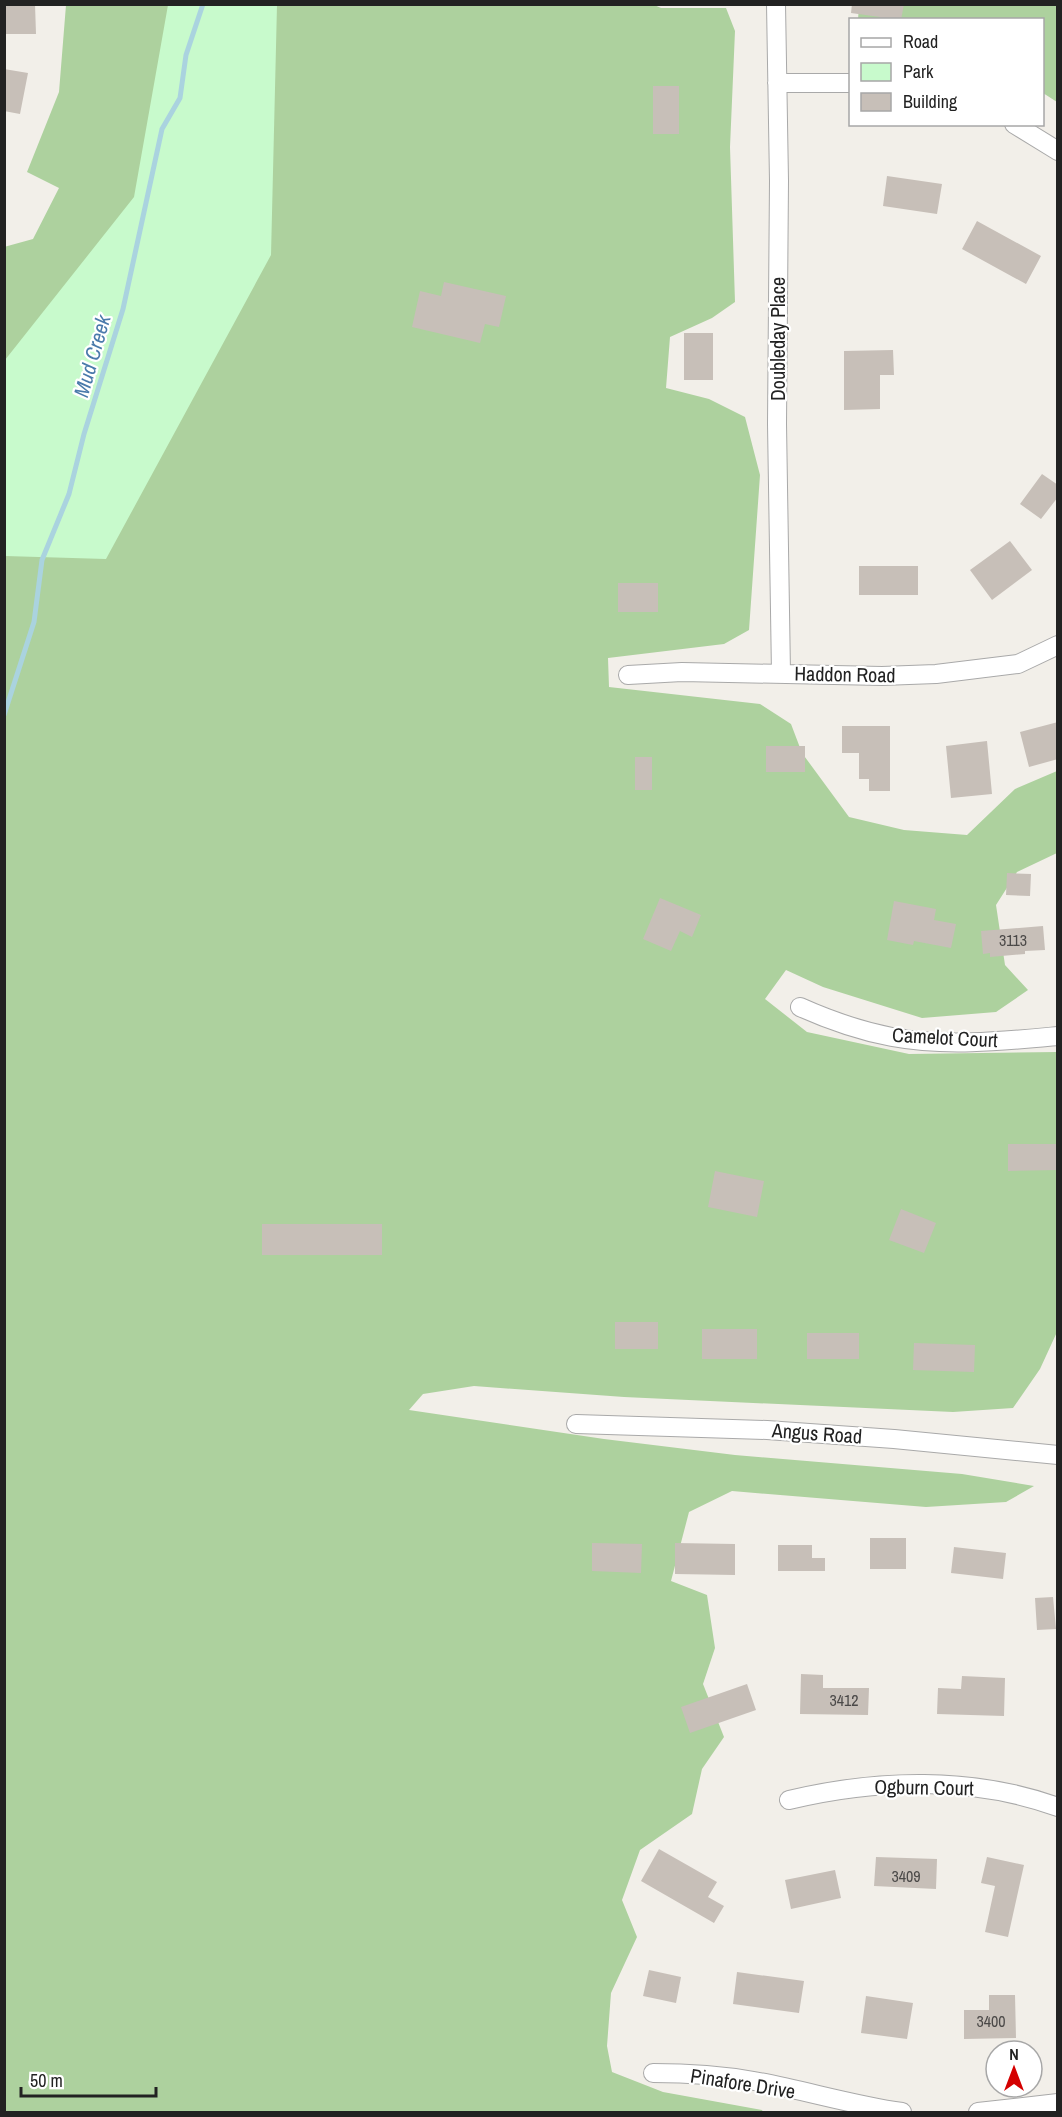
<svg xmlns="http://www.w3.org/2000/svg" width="1062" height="2117" font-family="'Archivo Narrow',sans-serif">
  <rect width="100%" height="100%" fill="#f2efe9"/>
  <path fill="#add19e" d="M 652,4 L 661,8 L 726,8 L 735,31 L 730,147 L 735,302 L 712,318 L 670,337 L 666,388 L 709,399 L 745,417 L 760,475 L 749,630 L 724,644 L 608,658 L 609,687 L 760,704 L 791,724 L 802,753 L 849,817 L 904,830 L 967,835 L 1015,789 L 1057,771 L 1057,853 L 1017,872 L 996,905 L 1005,965 L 1028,990 L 996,1012 L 922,1018 L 823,987 L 786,970 L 765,999 L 807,1032 L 909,1054 L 1057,1052 L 1057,1332 L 1040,1369 L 1013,1408 L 953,1412 L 624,1397 L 474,1386 L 423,1394 L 409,1410 L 604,1439 L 735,1455 L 962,1474 L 1034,1486 L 1006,1502 L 926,1507 L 732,1491 L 689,1512 L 671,1581 L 707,1595 L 715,1648 L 703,1684 L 724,1737 L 702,1769 L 692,1814 L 640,1850 L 622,1900 L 637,1937 L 611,1993 L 607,2046 L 612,2072 L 663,2092 L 762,2110 L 763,2112 L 5,2112 L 4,247 L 33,239 L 59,188 L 27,172 L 59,92 L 66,5 Z
    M 859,5 L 1057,5 L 1057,102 L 1043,93 L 1042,20 L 858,20 Z"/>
  <path fill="#c8facc" d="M 168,5 L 277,5 L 271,255 L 106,559 L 5,556 L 5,360 L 134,197 Z"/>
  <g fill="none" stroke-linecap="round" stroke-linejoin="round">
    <path stroke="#aad3df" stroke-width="5" d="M 4,715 L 34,622 L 42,560 L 69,494 L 84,434 L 123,309 L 162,129 L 180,98 L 186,55 L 203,4"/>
  </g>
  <path fill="#c7bfb8" d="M 4,4 L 35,4 L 36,34 L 4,34 Z
    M 852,4 L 904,4 L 901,20 L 880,20 L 880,17 L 851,13 Z
    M 4,69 L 28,73 L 20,114 L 4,111 Z
    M 653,86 L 679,86 L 679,134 L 653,134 Z
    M 887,176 L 942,184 L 937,214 L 883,206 Z
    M 977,221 L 1041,256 L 1026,284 L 962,249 Z
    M 444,282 L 506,296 L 499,327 L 485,324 L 480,343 L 412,327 L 420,291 L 441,296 Z
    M 684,333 L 713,333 L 713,380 L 684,380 Z
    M 893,350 L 894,375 L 880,375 L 880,409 L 844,410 L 844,351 Z
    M 1042,474 L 1058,485 L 1058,497 L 1041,519 L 1020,504 Z
    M 1010,541 L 1032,570 L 992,600 L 970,570 Z
    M 859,566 L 918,566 L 918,595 L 859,595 Z
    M 618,583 L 658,583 L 658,612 L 618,612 Z
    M 1058,722 L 1058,759 L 1029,767 L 1020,732 Z
    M 842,726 L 890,726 L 890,791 L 869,791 L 869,779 L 859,779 L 859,753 L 842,753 Z
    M 987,741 L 992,794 L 951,798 L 946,746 Z
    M 766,746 L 805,746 L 805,772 L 766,772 Z
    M 635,757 L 652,757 L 652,790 L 635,790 Z
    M 1007,873 L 1031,874 L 1030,896 L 1006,895 Z
    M 660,898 L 701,915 L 692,937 L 680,931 L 671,951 L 643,939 Z
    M 894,901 L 936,909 L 934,920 L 956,924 L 951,948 L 914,941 L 913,945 L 887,940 Z
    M 1043,926 L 1045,950 L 1025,951 L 1025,954 L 990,957 L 990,953 L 983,954 L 981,931 Z
    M 1008,1144 L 1058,1144 L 1058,1170 L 1008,1171 Z
    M 715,1171 L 764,1181 L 757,1217 L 708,1207 Z
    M 901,1209 L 936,1223 L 924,1253 L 889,1240 Z
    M 262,1224 L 382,1224 L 382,1255 L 262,1255 Z
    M 615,1322 L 658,1322 L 658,1349 L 615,1349 Z
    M 702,1329 L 757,1329 L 757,1359 L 702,1359 Z
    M 807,1333 L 859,1333 L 859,1359 L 807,1359 Z
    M 914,1343 L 975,1345 L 974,1372 L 913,1370 Z
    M 870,1538 L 906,1538 L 906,1569 L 870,1569 Z
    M 592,1543 L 642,1544 L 641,1573 L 592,1571 Z
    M 675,1543 L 735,1544 L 735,1575 L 675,1574 Z
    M 778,1545 L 812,1545 L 812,1558 L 825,1558 L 825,1571 L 778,1571 Z
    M 954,1547 L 1006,1553 L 1003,1579 L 951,1573 Z
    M 1053,1597 L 1056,1629 L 1037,1630 L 1035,1598 Z
    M 801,1674 L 823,1675 L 823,1688 L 869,1688 L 868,1715 L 800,1714 Z
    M 962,1676 L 1005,1678 L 1004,1716 L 937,1714 L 938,1688 L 961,1689 Z
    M 747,1684 L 756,1710 L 690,1733 L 681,1707 Z
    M 659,1849 L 717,1882 L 708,1897 L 724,1906 L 714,1923 L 641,1881 Z
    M 876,1857 L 937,1859 L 936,1889 L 874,1886 Z
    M 987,1857 L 1024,1865 L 1008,1937 L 985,1932 L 995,1886 L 981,1883 Z
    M 835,1870 L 841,1898 L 791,1909 L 785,1880 Z
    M 649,1970 L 681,1977 L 676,2003 L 643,1996 Z
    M 737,1972 L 804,1981 L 799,2013 L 733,2004 Z
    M 989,1995 L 1015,1995 L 1016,2038 L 964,2039 L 964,2010 L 989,2010 Z
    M 866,1996 L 913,2003 L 907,2039 L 861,2033 Z"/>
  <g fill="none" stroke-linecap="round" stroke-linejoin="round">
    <defs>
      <path id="minor" d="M 776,4 L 779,181 L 777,424 L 781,673
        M 777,83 L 850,83
        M 1014,124 L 1058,151
        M 628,675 L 682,672 L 882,676 L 936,674 L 1018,664 L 1058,645
        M 800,1007 C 829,1020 861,1031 892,1037 C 946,1047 1004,1041 1058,1036
        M 576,1424 L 767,1430 L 894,1439 L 1058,1455
        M 789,1800 C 877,1779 972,1776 1058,1807
        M 653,2073 C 687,2073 720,2075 754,2081 C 804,2090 852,2105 902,2112
        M 978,2112 L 1058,2103"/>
    </defs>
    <use href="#minor" stroke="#a9a9a9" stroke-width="20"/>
    <use href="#minor" stroke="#fff" stroke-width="18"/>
  </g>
  <g text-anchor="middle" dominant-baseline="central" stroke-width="4.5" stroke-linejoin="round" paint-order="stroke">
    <g font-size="16" fill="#4b4948">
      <text x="1013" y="940">3113</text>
      <text x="844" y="1700">3412</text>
      <text x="906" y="1876">3409</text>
      <text x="991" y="2021">3400</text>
    </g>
    <g font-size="20" fill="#222" stroke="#fff">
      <text transform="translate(777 339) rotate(-90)">Doubleday Place</text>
      <text transform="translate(845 674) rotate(1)">Haddon Road</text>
      <text transform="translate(945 1037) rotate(3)">Camelot Court</text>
      <text transform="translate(817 1433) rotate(4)">Angus Road</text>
      <text transform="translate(924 1787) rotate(1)">Ogburn Court</text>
      <text transform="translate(743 2083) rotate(9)">Pinafore Drive</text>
    </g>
    <g font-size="21" font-style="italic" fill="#4a7aab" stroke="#fff">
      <text transform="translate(92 356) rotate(-74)">Mud Creek</text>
    </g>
  </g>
  <rect width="1062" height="2117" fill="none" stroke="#222222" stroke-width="12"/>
  <rect x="849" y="18" width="195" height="108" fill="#ffffff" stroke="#a7a7a7" stroke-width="1.5"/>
  <rect x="861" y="38" width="30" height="9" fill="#ffffff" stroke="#a7a7a7" stroke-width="1.5"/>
  <text x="903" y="48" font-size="18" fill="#222222">Road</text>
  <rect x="861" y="63" width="30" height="18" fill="#c8facc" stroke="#a7a7a7" stroke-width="1.5"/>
  <text x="903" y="78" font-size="18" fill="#222222">Park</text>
  <rect x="861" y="93" width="30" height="18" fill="#c7bfb8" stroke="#a7a7a7" stroke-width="1.5"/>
  <text x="903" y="108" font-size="18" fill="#222222">Building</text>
  <g transform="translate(1014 2069)"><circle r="28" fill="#ffffff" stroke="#a7a7a7" stroke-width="1.5"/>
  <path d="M0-4.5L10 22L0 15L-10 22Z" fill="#d40000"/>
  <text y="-9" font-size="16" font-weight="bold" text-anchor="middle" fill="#222222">N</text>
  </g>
  <path d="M21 2087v9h135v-9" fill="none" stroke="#222222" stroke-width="3"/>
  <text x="30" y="2087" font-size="18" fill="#222222" stroke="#ffffff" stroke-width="4.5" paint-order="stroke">50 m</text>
</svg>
